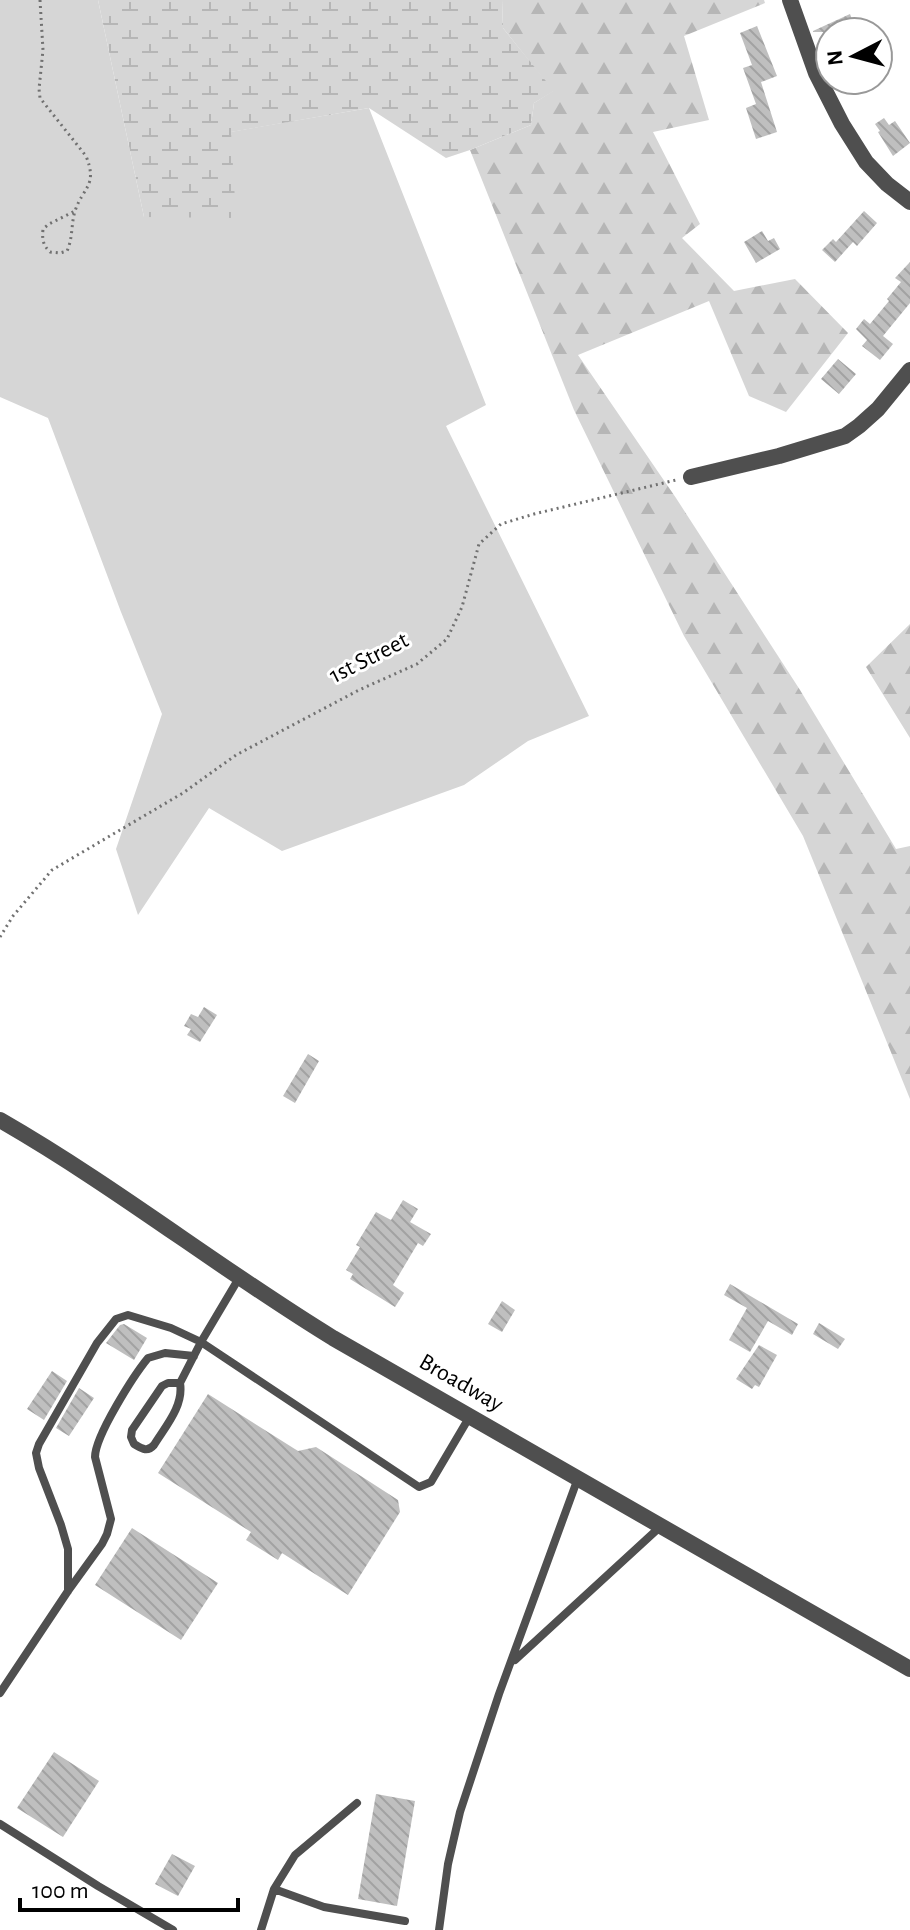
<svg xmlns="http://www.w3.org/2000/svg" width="910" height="1930" font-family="'Alegreya Sans',sans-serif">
  <defs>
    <pattern id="forest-firs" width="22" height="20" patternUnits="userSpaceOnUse" patternTransform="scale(2)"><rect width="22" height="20" fill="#d6d6d6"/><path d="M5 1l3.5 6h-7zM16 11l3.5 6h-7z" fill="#b6b6b6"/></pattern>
    <pattern id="wetland-marsh" width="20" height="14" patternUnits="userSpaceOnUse" patternTransform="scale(2)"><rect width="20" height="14" fill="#d6d6d6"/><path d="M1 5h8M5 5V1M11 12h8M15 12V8" fill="none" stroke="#b6b6b6"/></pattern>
    <pattern id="building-back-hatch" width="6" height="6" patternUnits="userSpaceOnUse" patternTransform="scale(2)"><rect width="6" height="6" fill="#bfbfbf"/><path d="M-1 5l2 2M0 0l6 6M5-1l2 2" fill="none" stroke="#a2a2a2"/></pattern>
  </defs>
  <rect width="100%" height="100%" fill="#fff"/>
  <path fill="#d6d6d6" d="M 0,0 L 98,0 L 144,217 L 230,132 L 369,108 L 486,405 L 446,426 L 589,716 L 528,741 L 464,785 L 282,851 L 209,808 L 138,915 L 116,849 L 162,714 L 121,612 L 48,418 L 0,397 Z"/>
  <path fill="url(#forest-firs)" d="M 502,0 L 764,0 L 765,3 L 684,36 L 709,120 L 653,132 L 700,224 L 682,238 L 734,291 L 795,279 L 848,333 L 786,412 L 749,396 L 709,301 L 578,355 L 676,498 L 800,690 L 896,849 L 910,846 L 910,1099 L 803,836 L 684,636 L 574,410 L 470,150 L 531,125 L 534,103 L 553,91 L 503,28 Z
    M 910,624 L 910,738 L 866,667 Z"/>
  <path fill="url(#wetland-marsh)" d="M 98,0 L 502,0 L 503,28 L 554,91 L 534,103 L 531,125 L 470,150 L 446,158 L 369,108 L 231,132 L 236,218 L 144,217 Z"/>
  <path fill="url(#building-back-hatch)" d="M 850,14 L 857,32 L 813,32 L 813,31 Z
    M 757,26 L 777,76 L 761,82 L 777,132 L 756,139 L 746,108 L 756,104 L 743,68 L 752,65 L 740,33 Z
    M 884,118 L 889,125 L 895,121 L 910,143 L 893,156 L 878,132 L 880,131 L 875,124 Z
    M 864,211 L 877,223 L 857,246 L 853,242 L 835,262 L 822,250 L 833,239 L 836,242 Z
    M 762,231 L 768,241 L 774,238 L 780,249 L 756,263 L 744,242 Z
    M 910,262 L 910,303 L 883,336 L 893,344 L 880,360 L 862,346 L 867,340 L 856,329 L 864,319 L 870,324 L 889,301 L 887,299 L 901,282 L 895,278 Z
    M 838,359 L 856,374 L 839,394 L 821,379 Z
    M 204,1007 L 217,1015 L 200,1042 L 187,1035 L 191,1029 L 184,1026 L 191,1014 L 198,1017 Z
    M 308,1054 L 319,1061 L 295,1103 L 283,1096 Z
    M 403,1200 L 418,1209 L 410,1222 L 431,1234 L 423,1246 L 418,1243 L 393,1285 L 404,1293 L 395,1307 L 350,1279 L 353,1274 L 346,1270 L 360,1247 L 356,1245 L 376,1212 L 391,1220 Z
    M 730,1284 L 798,1324 L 792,1335 L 768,1321 L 750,1352 L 729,1340 L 747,1308 L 724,1295 Z
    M 502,1301 L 515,1310 L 502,1332 L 488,1324 Z
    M 819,1323 L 845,1339 L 838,1349 L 813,1334 Z
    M 124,1324 L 147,1338 L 134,1360 L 106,1343 L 120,1325 Z
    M 759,1345 L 777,1355 L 759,1387 L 755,1385 L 752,1389 L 736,1379 Z
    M 52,1371 L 67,1381 L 44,1420 L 27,1409 Z
    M 79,1388 L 94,1398 L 69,1436 L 56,1428 Z
    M 208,1394 L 298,1451 L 316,1447 L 398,1500 L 400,1512 L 348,1595 L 282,1553 L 278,1560 L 246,1540 L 251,1532 L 158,1473 Z
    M 132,1528 L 218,1583 L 181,1640 L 95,1585 Z
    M 54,1752 L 99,1781 L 63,1837 L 17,1808 Z
    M 376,1794 L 415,1801 L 397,1906 L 358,1899 Z
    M 172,1854 L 195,1866 L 178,1896 L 155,1884 Z"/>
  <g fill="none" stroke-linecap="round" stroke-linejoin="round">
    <path stroke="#717171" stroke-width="3" stroke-dasharray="2 4" stroke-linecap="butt" d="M 40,0 L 43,50 L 39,89 L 40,98 L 86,156 C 98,186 83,187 75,211 C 71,224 73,238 67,251 L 60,253 L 50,252 C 43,245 42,240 43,229 L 49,224 L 75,211
      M 0,937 L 13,916 L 52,870 L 183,793 L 236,755 L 359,690 L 417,664 L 447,639 L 462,607 L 479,544 L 501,524 L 534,514 L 676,480"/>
    <path stroke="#4f4f4f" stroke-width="8" d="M 180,1383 L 168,1383 L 162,1386 L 132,1430 L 131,1437 L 134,1444 C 141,1448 147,1453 154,1445 C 165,1427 184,1406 180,1383 L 201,1342 L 239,1278
      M 68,1591 L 68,1549 L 61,1525 L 39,1468 L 36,1453 L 39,1444 L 97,1343 L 116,1319 L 128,1315 L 171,1328 L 201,1342 L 419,1487 L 431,1482 L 470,1416
      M 515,1660 L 661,1526
      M 0,1693 L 68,1591 L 102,1544 L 107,1534 L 111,1519 L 95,1457 C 95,1436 134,1375 148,1358 L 165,1353 L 194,1356
      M 0,1824 L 98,1886 L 173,1930
      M 274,1889 L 324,1907 L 405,1921
      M 261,1930 L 274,1889 L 295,1855 L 357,1803
      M 439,1930 L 448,1864 L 460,1812 L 499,1694 L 578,1478"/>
    <path stroke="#4f4f4f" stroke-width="16" d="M 691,477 L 779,456 L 845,436 L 859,426 L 878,409 L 910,370"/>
    <path stroke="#4f4f4f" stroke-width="16" d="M 790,0 L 816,73 L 842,124 L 866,162 L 887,184 L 910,202
      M 0,1120 C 115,1186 220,1269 333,1338 L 910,1669"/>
  </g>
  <g text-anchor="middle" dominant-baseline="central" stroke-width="6" stroke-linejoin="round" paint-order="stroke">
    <g font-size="24" fill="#000" stroke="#fff">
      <text transform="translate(369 658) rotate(-27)">1st Street</text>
      <text transform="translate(461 1383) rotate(30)">Broadway</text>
    </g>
  </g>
  <g transform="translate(854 56) rotate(264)"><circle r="38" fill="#ffffff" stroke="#999999" stroke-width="2"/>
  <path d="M0-6L14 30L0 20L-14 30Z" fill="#000000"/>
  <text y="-12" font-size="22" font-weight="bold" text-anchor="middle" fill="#000000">N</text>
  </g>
  <path d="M20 1898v12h218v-12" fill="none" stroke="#000000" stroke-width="4"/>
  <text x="32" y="1898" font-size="24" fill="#000000" stroke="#ffffff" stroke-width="6" paint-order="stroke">100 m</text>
</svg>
